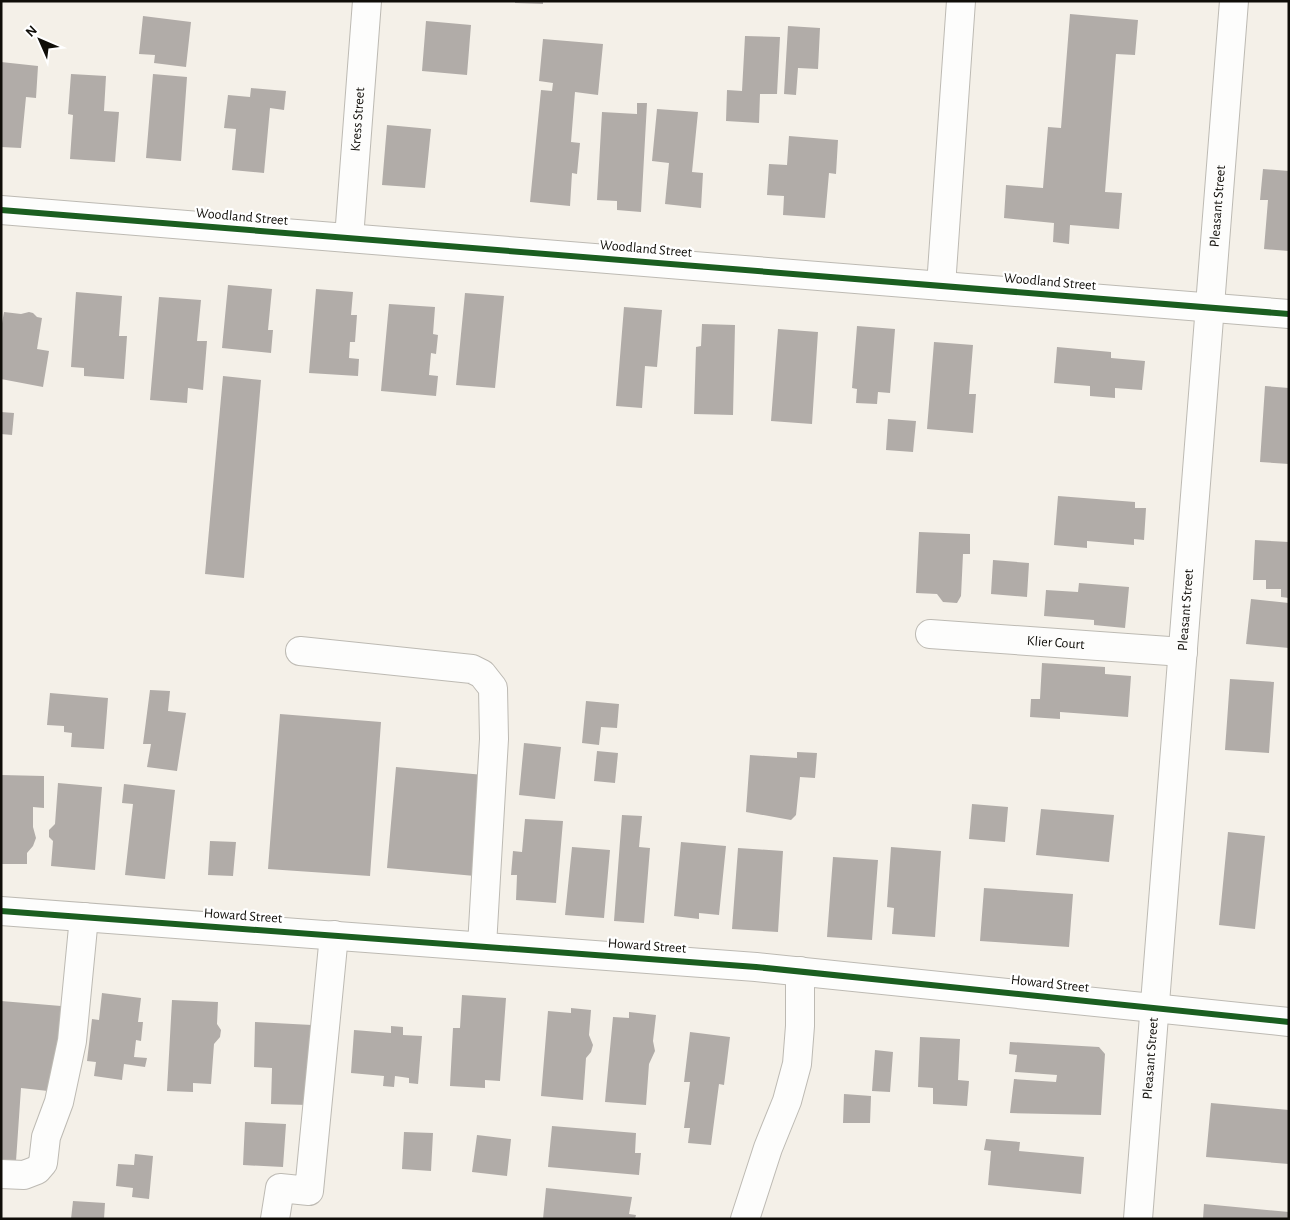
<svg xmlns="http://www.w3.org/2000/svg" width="1290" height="1220" font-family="'Alegreya Sans',sans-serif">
  <rect width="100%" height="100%" fill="#f4f0e8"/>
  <path fill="#b1aca8" d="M 515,1 L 543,1 L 543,4 L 515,3 Z
    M 1070,14 L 1138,20 L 1135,55 L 1116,54 L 1105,192 L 1122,193 L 1119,229 L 1070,225 L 1069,244 L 1053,242 L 1054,223 L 1004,218 L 1006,185 L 1043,188 L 1048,127 L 1061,128 Z
    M 143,16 L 191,22 L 186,67 L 154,63 L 155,55 L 139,54 Z
    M 426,21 L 471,25 L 467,75 L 422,71 Z
    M 788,26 L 820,28 L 818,69 L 798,68 L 796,95 L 784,94 Z
    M 745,36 L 780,37 L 777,94 L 760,94 L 759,123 L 726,121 L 727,90 L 742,91 Z
    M 543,39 L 603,44 L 598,95 L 575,92 L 571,142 L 580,143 L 577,174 L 572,173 L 570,206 L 530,202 L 541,90 L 552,91 L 553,83 L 539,81 Z
    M 1,62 L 38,66 L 36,98 L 26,97 L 21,148 L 1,147 Z
    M 71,74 L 106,76 L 104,111 L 119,112 L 115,162 L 70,159 L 73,115 L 68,114 Z
    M 153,74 L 187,77 L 181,161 L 146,158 Z
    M 251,88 L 286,91 L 284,110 L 270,108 L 264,173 L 232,170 L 236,129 L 224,128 L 228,95 L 250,97 Z
    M 637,103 L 647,103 L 641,212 L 617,210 L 617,201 L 597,200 L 602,112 L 637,114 Z
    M 657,109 L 698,112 L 692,172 L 703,173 L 701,208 L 665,204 L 669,163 L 652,161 Z
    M 387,125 L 431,129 L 425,188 L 382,185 Z
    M 789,136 L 838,140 L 836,174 L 829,173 L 825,218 L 783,215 L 784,196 L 767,195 L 769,164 L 787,165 Z
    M 1263,169 L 1289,171 L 1289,251 L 1264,249 L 1268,200 L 1260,200 Z
    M 228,285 L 272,289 L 268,330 L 273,330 L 271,353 L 222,348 Z
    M 316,289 L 353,292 L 351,315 L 357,315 L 355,342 L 350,342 L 349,358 L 359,359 L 358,376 L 309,373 Z
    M 76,292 L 122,296 L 119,336 L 127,336 L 124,379 L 84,376 L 84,368 L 71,367 Z
    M 465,293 L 504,296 L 495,388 L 456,385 Z
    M 159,297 L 201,300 L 197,341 L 207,341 L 203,390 L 188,388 L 187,403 L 150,400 Z
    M 389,304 L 435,307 L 433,334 L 438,335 L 436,354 L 431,353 L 429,375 L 438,376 L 436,396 L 381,391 Z
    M 624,307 L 662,310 L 657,367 L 645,366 L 642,408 L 616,406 Z
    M 4,312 L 21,314 L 29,312 L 33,313 L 37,317 L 42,318 L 37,349 L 49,351 L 43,387 L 1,379 L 1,329 Z
    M 702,324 L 735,325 L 733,415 L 694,414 L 696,347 L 701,346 Z
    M 857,326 L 895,329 L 890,393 L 878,392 L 877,404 L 856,403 L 857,389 L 852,388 Z
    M 778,329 L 818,332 L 812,424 L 771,421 Z
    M 934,342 L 973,345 L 969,394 L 976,394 L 973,433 L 927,429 Z
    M 1057,347 L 1111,352 L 1111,358 L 1145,361 L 1142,390 L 1115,388 L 1115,398 L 1090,396 L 1090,386 L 1054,383 Z
    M 223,376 L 261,380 L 244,578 L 205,574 Z
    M 1265,386 L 1289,388 L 1289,464 L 1260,462 Z
    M 1,412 L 14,413 L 12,435 L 1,434 Z
    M 888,419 L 916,421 L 913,452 L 886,450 Z
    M 1058,496 L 1135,502 L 1135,508 L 1146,508 L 1144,540 L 1134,539 L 1134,545 L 1087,541 L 1087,548 L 1054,545 Z
    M 919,532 L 970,534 L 970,554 L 963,554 L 961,596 L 957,603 L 943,602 L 937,594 L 916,593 Z
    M 1255,540 L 1289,542 L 1289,598 L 1281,597 L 1281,589 L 1266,589 L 1266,580 L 1253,580 Z
    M 993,560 L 1029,563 L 1027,597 L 991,594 Z
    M 1079,583 L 1129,587 L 1125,628 L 1094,625 L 1094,620 L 1044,616 L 1046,590 L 1078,592 Z
    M 1251,599 L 1289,603 L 1289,648 L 1246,644 Z
    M 1042,663 L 1105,667 L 1105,674 L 1131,676 L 1128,717 L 1060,712 L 1060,719 L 1030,717 L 1031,699 L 1040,699 Z
    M 1230,679 L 1274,682 L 1269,753 L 1225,750 Z
    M 150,690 L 170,691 L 168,711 L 186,713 L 177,771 L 147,767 L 151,744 L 143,744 Z
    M 50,693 L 108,698 L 104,749 L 71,747 L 72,733 L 64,732 L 64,726 L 47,725 Z
    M 586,701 L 619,704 L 617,728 L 601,727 L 599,745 L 582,743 Z
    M 280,714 L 381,722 L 370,876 L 268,869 Z
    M 524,743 L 561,747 L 555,799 L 519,795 Z
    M 597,751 L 618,753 L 615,783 L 594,781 Z
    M 797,752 L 817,753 L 815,778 L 800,777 L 796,815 L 791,820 L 746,812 L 750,755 L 797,758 Z
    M 396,767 L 484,775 L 475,876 L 387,868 Z
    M 1,775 L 44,776 L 44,808 L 33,807 L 33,827 L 36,838 L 33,846 L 27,853 L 27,864 L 1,864 Z
    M 58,783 L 102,787 L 95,870 L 51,866 L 53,841 L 49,837 L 49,830 L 55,824 Z
    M 124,784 L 175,790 L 165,879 L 125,875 L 133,804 L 122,803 Z
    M 972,804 L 1008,807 L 1005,842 L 969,839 Z
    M 1041,809 L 1114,815 L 1109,862 L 1036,855 Z
    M 622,815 L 642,816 L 639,847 L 650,848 L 644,923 L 614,921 Z
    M 525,819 L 563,821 L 556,903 L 516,900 L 517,875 L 511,875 L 513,851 L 522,852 Z
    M 1228,832 L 1265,836 L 1255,929 L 1219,925 Z
    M 210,841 L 236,842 L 233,876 L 208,875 Z
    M 681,842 L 726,846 L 719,915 L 699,913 L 699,919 L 674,916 Z
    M 572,847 L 610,850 L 604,918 L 565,915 Z
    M 891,847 L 941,851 L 935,937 L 892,934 L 894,908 L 887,907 Z
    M 738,848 L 783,851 L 778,932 L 732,929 Z
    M 833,857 L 878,860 L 872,940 L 827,937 Z
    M 984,888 L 1073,894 L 1069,947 L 980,941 Z
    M 102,993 L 141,998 L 138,1022 L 143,1022 L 141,1041 L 136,1040 L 134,1057 L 147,1058 L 145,1067 L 124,1064 L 122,1080 L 94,1076 L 96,1062 L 87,1061 L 92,1019 L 99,1020 Z
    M 462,995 L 506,998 L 500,1081 L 485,1080 L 485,1088 L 450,1086 L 453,1028 L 460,1028 Z
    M 172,1000 L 218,1002 L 217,1024 L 221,1030 L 220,1037 L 214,1044 L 211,1084 L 193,1083 L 193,1092 L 167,1091 Z
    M 1,1001 L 61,1006 L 55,1079 L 49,1079 L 48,1091 L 21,1088 L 16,1161 L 1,1160 Z
    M 571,1008 L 591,1010 L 589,1035 L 593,1045 L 591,1052 L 586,1058 L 583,1100 L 541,1096 L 548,1011 L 571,1013 Z
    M 629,1012 L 656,1015 L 653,1041 L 655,1051 L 649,1064 L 646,1105 L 605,1102 L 613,1017 L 629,1018 Z
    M 255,1022 L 312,1025 L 308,1105 L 271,1104 L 272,1068 L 254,1067 Z
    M 391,1026 L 403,1027 L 403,1035 L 422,1036 L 418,1084 L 409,1083 L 409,1078 L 395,1076 L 394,1087 L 383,1086 L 384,1076 L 351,1073 L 354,1030 L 391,1033 Z
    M 690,1032 L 730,1037 L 724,1085 L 719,1084 L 711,1145 L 688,1143 L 690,1128 L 684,1128 L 690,1082 L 684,1082 Z
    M 920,1037 L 960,1039 L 958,1080 L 969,1081 L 967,1106 L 933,1104 L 933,1088 L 918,1087 Z
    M 1010,1042 L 1099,1047 L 1105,1054 L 1101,1115 L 1010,1113 L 1014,1079 L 1056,1082 L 1057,1075 L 1015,1072 L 1017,1055 L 1009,1054 Z
    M 875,1050 L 893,1052 L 890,1092 L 872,1091 Z
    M 844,1094 L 871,1096 L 870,1123 L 843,1123 Z
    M 1211,1103 L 1289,1110 L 1289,1164 L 1206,1157 Z
    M 245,1122 L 286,1124 L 283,1167 L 243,1165 Z
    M 552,1126 L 636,1133 L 635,1153 L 641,1153 L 639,1175 L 548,1167 Z
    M 404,1132 L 433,1133 L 431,1171 L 402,1169 Z
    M 477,1135 L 511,1139 L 507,1176 L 472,1172 Z
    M 986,1139 L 1020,1142 L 1019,1151 L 1084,1157 L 1081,1194 L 988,1185 L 991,1151 L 984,1150 Z
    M 135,1154 L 153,1156 L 149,1199 L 132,1197 L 133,1188 L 116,1186 L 118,1164 L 134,1165 Z
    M 546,1188 L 632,1197 L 629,1214 L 636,1215 L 635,1219 L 543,1219 Z
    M 73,1201 L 105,1203 L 104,1219 L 71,1219 Z
    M 1204,1204 L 1289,1212 L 1289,1219 L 1203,1219 Z"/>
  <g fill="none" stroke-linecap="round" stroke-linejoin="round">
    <defs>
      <g id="minor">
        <path d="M 1,210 L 1289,314"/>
        <path id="s1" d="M 349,238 L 367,1"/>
        <path d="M 941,286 L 961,1"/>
        <path id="s2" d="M 930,634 L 1183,652"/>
        <path d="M 300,651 L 472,669 L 482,674 L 493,688 L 494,739 L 482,946"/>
        <path d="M 1,911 L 756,967 L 1289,1022"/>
        <path d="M 1,1174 L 24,1175 L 37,1170 L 43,1163 L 46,1137 L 59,1102 L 72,1041 L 84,917"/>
        <path d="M 275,1219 L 280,1188 L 309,1191 L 334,935"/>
        <path d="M 745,1219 L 768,1148 L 787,1101 L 797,1064 L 800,1026 L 800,971"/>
        <path id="s3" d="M 1138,1219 L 1234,1"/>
      </g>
    </defs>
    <use href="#minor" stroke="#bdbab3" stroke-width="30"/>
    <use href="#minor" stroke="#fdfdfc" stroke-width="28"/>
    <defs>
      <path id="cycleway" d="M 1,210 L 1289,314
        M 1,911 L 756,967 L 1289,1022"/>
    </defs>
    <use href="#cycleway" stroke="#fff" stroke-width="9"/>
    <use href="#cycleway" stroke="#1b5e20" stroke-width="6"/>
  </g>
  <g text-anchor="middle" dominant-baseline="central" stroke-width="4.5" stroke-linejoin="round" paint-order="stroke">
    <g font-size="14" fill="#0f0d08" stroke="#fff">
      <text stroke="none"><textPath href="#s1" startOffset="119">Kress Street</textPath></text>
      <text stroke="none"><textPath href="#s3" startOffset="1016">Pleasant Street</textPath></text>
      <text transform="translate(242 217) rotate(5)">Woodland Street</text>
      <text transform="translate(646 249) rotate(5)">Woodland Street</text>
      <text transform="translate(1050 282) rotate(5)">Woodland Street</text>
      <text stroke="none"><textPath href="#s3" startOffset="611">Pleasant Street</textPath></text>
      <text stroke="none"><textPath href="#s2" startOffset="126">Klier Court</textPath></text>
      <text transform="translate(243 916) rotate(4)">Howard Street</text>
      <text transform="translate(647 946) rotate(4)">Howard Street</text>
      <text transform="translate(1050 984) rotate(6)">Howard Street</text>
      <text stroke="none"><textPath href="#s3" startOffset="161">Pleasant Street</textPath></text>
    </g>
  </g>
  <rect width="1290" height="1220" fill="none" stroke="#0f0d08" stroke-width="5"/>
  <g transform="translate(40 40) rotate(315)" stroke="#ffffff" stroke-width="4" paint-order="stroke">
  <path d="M0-4L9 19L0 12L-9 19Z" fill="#0f0d08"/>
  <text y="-8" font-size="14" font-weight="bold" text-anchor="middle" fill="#0f0d08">N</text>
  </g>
</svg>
